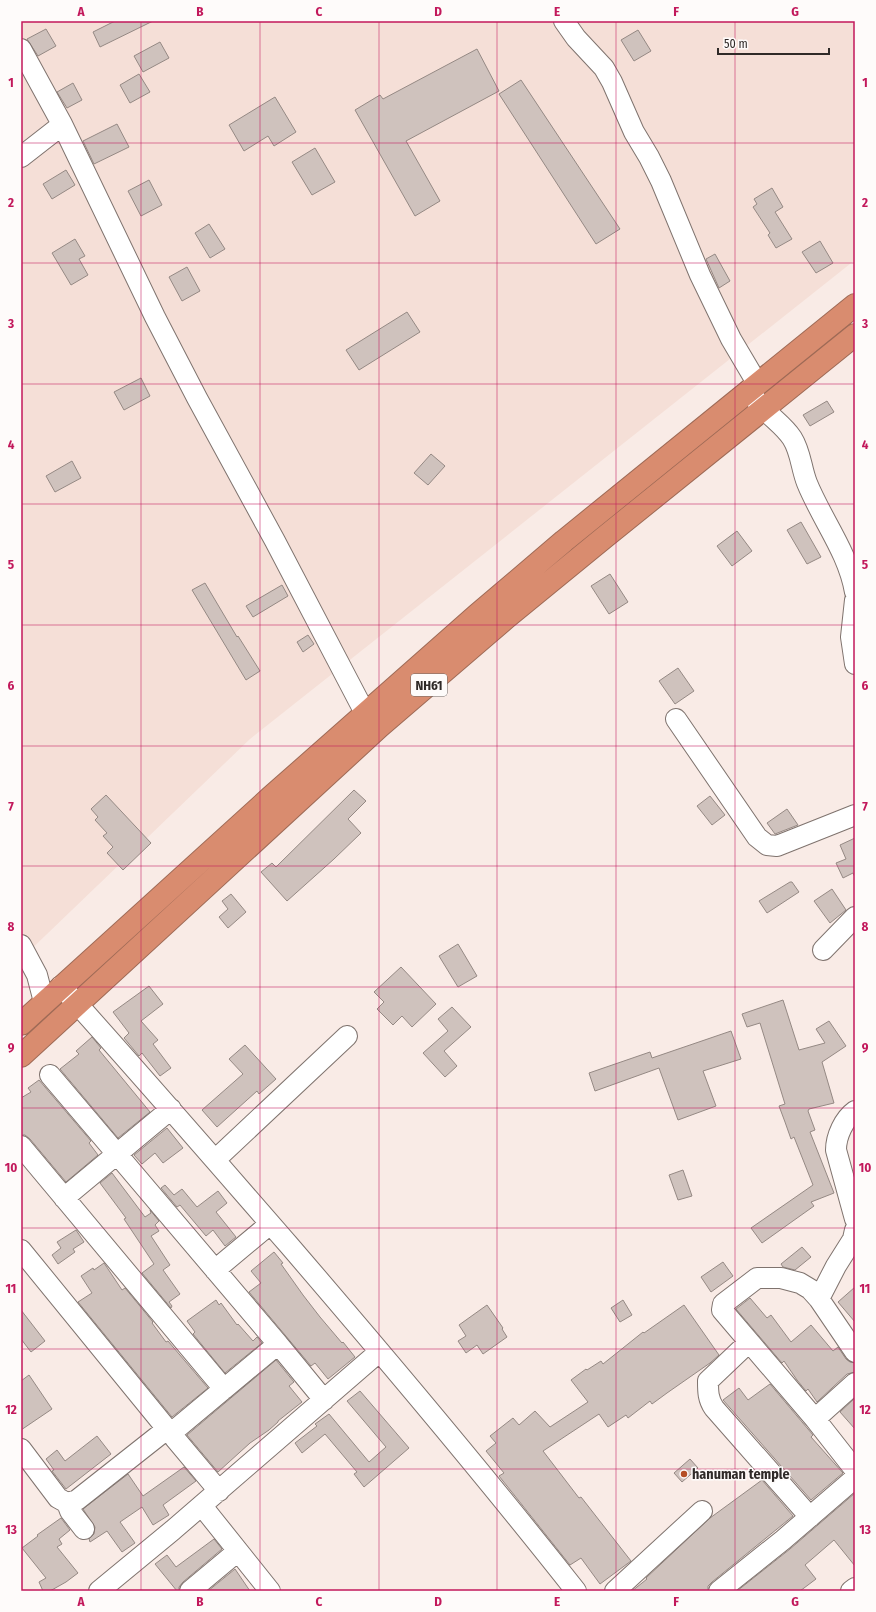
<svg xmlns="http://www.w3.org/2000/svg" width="876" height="1612" font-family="'Fira Sans Condensed',sans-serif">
  <rect width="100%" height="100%" fill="#f9ebe6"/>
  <path fill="#f5dfd7" d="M 21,21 L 855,21 L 855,260 L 250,739 L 21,959 Z"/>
  <path fill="#cfc2bd" stroke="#958984" d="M 115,21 L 153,21 L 100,47 L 93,32 Z
    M 46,29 L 56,46 L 38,56 L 27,39 Z
    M 638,30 L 651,51 L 634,61 L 621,40 Z
    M 160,42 L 169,58 L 143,72 L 134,56 Z
    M 477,49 L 499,91 L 406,141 L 440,201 L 415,216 L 355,110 L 380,95 L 383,99 Z
    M 139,74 L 150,92 L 130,103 L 120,85 Z
    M 521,80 L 620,229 L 596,244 L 499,94 Z
    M 73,83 L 82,100 L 67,108 L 57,92 Z
    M 275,97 L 296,132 L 274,146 L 268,136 L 244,151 L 229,125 Z
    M 117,124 L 129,147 L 94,164 L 83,141 Z
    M 315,148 L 335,182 L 312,195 L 292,162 Z
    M 66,170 L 75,185 L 52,199 L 43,184 Z
    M 149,180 L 162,205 L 141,216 L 128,191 Z
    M 772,188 L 783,207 L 775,212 L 792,239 L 776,248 L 768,235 L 770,233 L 753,207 L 757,204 L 754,199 Z
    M 209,224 L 225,249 L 210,258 L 195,233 Z
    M 75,239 L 85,256 L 79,259 L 88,275 L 71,285 L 52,253 Z
    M 820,241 L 833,263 L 816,273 L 802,252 Z
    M 715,254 L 730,281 L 719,288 L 706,259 Z
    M 187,267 L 200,291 L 182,301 L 169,277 Z
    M 407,312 L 420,332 L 359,370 L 346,350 Z
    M 141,378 L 150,396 L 124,410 L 114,392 Z
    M 827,401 L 834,412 L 810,426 L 803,415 Z
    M 431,454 L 445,466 L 428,485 L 414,473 Z
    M 72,461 L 81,478 L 55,492 L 46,476 Z
    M 801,522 L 821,557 L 807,564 L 787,530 Z
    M 737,531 L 752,551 L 732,566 L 717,546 Z
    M 610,574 L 628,602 L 609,614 L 591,586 Z
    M 205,583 L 237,637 L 238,636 L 260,671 L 246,680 L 192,590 Z
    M 282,585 L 288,596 L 253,617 L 246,606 Z
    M 308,635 L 314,644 L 303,652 L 297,642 Z
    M 678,668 L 694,691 L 675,704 L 659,681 Z
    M 354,790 L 366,801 L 348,819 L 361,833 L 334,859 L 287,901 L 261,872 L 272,863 L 276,867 Z
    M 106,795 L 151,843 L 123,870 L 107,853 L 113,847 L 103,836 L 107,833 L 95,820 L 98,817 L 91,809 Z
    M 710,796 L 725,815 L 712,825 L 697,806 Z
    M 787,809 L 798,825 L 775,834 L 767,823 Z
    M 855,838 L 855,877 L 853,873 L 843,878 L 836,863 L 846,859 L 840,845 Z
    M 790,882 L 792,882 L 799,892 L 767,913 L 759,901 Z
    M 832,889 L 846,910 L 830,923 L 814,901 Z
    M 231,894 L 246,912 L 228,928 L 219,917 L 228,909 L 222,901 Z
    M 458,944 L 477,976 L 458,987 L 439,956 Z
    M 401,967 L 436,1004 L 412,1027 L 402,1016 L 393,1025 L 377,1009 L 384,1002 L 374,992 Z
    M 149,986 L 163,1004 L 141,1021 L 158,1040 L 153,1044 L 171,1068 L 160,1076 L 142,1053 L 139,1056 L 124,1038 L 129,1033 L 113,1012 Z
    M 783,1000 L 799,1050 L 825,1043 L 816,1029 L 829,1021 L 846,1046 L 822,1062 L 834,1103 L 809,1109 L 808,1111 L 815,1130 L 810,1132 L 834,1193 L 811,1202 L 814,1206 L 762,1243 L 751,1228 L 813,1185 L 794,1137 L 791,1139 L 785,1122 L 779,1106 L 785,1104 L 760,1023 L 747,1027 L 742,1014 Z
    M 452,1007 L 471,1027 L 444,1051 L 457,1066 L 445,1077 L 423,1053 L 448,1031 L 438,1019 Z
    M 731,1031 L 741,1059 L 703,1071 L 716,1106 L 678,1120 L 659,1068 L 595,1091 L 589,1073 L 650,1052 L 652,1058 Z
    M 92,1037 L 101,1048 L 99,1050 L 150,1112 L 118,1138 L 60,1069 L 79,1054 L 76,1051 Z
    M 245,1045 L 276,1079 L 259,1094 L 257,1091 L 217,1127 L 202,1110 L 243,1074 L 229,1059 Z
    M 39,1080 L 91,1141 L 89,1143 L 98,1155 L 66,1182 L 30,1139 L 25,1135 L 21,1135 L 21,1098 L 31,1092 L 28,1088 Z
    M 167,1128 L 183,1148 L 163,1163 L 155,1153 L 142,1164 L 134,1155 Z
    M 683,1170 L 692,1196 L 678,1200 L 669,1175 Z
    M 112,1173 L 145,1217 L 151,1213 L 150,1210 L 159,1221 L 155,1225 L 159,1231 L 151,1236 L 170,1265 L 163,1270 L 180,1294 L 169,1302 L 172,1306 L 171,1308 L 142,1273 L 154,1264 L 124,1219 L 126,1218 L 100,1183 Z
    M 165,1185 L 174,1195 L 182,1189 L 197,1207 L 218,1191 L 227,1203 L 216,1212 L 236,1237 L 225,1246 L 213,1230 L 206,1236 L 180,1205 L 177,1207 L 161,1188 Z
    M 76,1230 L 84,1242 L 73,1249 L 75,1252 L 58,1264 L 52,1255 L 61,1248 L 57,1242 Z
    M 802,1247 L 811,1257 L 795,1270 L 783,1267 L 781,1264 Z
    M 274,1252 L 283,1263 L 281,1264 L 303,1295 L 320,1317 L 342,1343 L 343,1342 L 355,1357 L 328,1379 L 315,1363 L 311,1366 L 249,1292 L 261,1283 L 251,1271 Z
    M 723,1262 L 733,1276 L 711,1292 L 701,1277 Z
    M 104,1263 L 122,1290 L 125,1288 L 153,1322 L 152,1323 L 166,1342 L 168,1341 L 208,1388 L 172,1417 L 78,1302 L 92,1293 L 81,1276 L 93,1268 L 94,1270 Z
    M 855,1287 L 855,1322 L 838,1302 Z
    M 750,1298 L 767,1318 L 771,1315 L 791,1342 L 811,1325 L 833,1351 L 838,1347 L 846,1359 L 850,1362 L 855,1363 L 855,1372 L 847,1374 L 817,1402 L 808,1389 L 806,1391 L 797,1380 L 784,1361 L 782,1363 L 736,1309 Z
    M 216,1300 L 219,1305 L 221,1303 L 237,1325 L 238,1324 L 253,1341 L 257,1337 L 262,1343 L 225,1373 L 193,1334 L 195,1332 L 187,1321 Z
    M 623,1300 L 632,1315 L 620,1322 L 611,1308 Z
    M 487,1305 L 503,1328 L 502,1329 L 507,1337 L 483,1354 L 477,1345 L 466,1353 L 458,1341 L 466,1336 L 459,1325 Z
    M 684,1305 L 719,1355 L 710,1363 L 667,1393 L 652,1404 L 650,1401 L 628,1418 L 626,1415 L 608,1427 L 599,1414 L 543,1451 L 579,1498 L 581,1497 L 631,1561 L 600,1584 L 581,1558 L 570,1565 L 499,1476 L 504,1473 L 486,1451 L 496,1443 L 490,1436 L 513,1418 L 519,1425 L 535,1411 L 550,1427 L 588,1402 L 571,1380 L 586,1369 L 587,1370 L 601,1361 L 603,1364 L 643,1332 L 644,1333 Z
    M 21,1310 L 45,1341 L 31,1352 L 21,1339 Z
    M 276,1360 L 294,1382 L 289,1386 L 302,1402 L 278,1421 L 278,1422 L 269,1430 L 250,1443 L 218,1472 L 187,1435 Z
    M 29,1375 L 52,1409 L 21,1430 L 21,1381 Z
    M 770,1384 L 813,1435 L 811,1437 L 843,1473 L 811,1500 L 723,1400 L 739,1388 L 748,1400 Z
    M 360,1391 L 409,1448 L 364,1487 L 354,1474 L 357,1472 L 325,1434 L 302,1453 L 295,1443 L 317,1426 L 315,1424 L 329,1414 L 369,1462 L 386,1447 L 347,1401 Z
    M 855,1398 L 855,1429 L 840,1412 Z
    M 97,1436 L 111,1454 L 66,1489 L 52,1471 L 54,1470 L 46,1459 L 57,1450 L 65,1461 Z
    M 690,1459 L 698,1468 L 682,1482 L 674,1473 Z
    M 184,1467 L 196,1481 L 163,1505 L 169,1515 L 153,1525 L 142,1507 L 120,1522 L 135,1543 L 122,1552 L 107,1531 L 90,1542 L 89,1539 L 94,1534 L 95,1527 L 83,1509 L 128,1474 L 143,1496 Z
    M 762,1480 L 793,1516 L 712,1582 L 708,1586 L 708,1591 L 632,1591 L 647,1579 L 646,1578 L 710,1518 Z
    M 855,1493 L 855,1566 L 834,1540 L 805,1565 L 816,1579 L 800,1591 L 737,1591 L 790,1549 Z
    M 61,1518 L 70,1530 L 59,1539 L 62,1544 L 57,1547 L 78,1573 L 66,1582 L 50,1591 L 43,1591 L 39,1582 L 46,1578 L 22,1548 L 38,1536 L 37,1535 Z
    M 214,1539 L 222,1549 L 183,1582 L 179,1587 L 179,1591 L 177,1591 L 155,1564 L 167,1555 L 176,1567 Z
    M 235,1569 L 250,1591 L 208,1591 Z"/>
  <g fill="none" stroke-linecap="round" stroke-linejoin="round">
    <defs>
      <path id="minor" d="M 564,21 L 576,38 L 604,68 L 612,82 L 634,132 L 649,157 L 661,181 L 700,275 L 731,339 L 757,383
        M 21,49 L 62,124 L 155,317 L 197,398 L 275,541 L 365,713
        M 21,157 L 62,125
        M 749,390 C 754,397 758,404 764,409 C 773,419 784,426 792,438 C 801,452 801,468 807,483 C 822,520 848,552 855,592
        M 855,600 L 851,637 L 855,664
        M 676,719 L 757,837 L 767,845 L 777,846 L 855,815
        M 21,945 L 37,975 L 44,1002
        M 823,950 L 855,917
        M 61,986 C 138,1071 213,1158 288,1244 C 386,1358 483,1473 576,1591
        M 50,1075 L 278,1344
        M 855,1111 C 844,1119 836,1136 836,1150 L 855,1219
        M 21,1146 L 224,1389
        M 215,1160 L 347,1036
        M 64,1198 L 171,1109
        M 21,1250 L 167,1429 L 219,1491
        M 215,1270 L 270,1224
        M 819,1299 L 836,1266 L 853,1239 L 855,1230
        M 749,1342 L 708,1381 C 708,1392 708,1399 714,1408 L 810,1517
        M 855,1352 L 819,1299 L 810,1289 L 800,1283 L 781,1278 L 757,1278 L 723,1304 L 722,1310 L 815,1419 L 855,1470
        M 815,1419 L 855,1383
        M 170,1434 L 278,1344 L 324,1400
        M 21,1449 L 58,1498 L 67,1503 L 77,1500 L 167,1429
        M 67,1503 L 70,1511 L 84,1529
        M 202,1506 L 270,1591
        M 99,1591 L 173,1530 L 379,1352
        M 190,1591 L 238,1551
        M 615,1591 L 702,1511
        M 719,1591 L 783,1540 L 855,1478
        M 851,1591 L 855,1588"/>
      <path id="highway" d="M 21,1024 L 271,797 L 477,615 L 564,541 L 855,305
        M 21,1056 L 379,727 L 507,617 L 606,536 L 855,335"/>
    </defs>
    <use href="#minor" stroke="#7f736e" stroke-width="22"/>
    <use href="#highway" stroke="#9e6a56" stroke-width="24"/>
    <use href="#minor" stroke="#fff" stroke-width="20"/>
    <use href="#highway" stroke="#d98c6f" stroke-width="22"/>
  </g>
  <path fill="none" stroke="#c2185b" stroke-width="1" stroke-opacity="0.55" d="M 141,21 L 141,1591M 260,21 L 260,1591M 379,21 L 379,1591M 497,21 L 497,1591M 616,21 L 616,1591M 735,21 L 735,1591M 21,143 L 855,143M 21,263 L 855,263M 21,384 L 855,384M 21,504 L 855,504M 21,625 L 855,625M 21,746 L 855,746M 21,866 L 855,866M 21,987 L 855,987M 21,1108 L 855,1108M 21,1228 L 855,1228M 21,1349 L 855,1349M 21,1469 L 855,1469"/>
  <circle fill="#b54f25" stroke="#fefbfa" stroke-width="1.5" cx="684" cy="1474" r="4"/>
  <g text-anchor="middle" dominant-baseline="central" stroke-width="3" stroke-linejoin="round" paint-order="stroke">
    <rect fill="#fefbfa" stroke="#6d6967" stroke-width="1" x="411" y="674" width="36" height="22" rx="3"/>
    <g font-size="13" font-weight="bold" fill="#2f2a28">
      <text x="429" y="685">NH61</text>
    </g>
    <g font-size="14" font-weight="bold" fill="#2f2a28" stroke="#fefbfa" text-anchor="start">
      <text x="692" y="1474">hanuman temple</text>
    </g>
  </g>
  <rect width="876" height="1612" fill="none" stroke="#fefbfa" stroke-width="44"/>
  <path d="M718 48v6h111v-6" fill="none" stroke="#2f2a28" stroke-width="2"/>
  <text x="724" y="48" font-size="12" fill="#2f2a28" stroke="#fefbfa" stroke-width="3" paint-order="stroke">50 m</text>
  <rect x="22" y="22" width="832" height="1568" fill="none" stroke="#c2185b" stroke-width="1.5"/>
  <g font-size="13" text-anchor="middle" font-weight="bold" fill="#c2185b">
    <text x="81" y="16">A</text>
    <text x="200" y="16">B</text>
    <text x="319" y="16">C</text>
    <text x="438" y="16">D</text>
    <text x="557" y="16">E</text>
    <text x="676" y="16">F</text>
    <text x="795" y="16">G</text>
    <text x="11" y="87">1</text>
    <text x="865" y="87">1</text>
    <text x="11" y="207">2</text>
    <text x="865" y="207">2</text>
    <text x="11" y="328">3</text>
    <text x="865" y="328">3</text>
    <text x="11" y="449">4</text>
    <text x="865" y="449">4</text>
    <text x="11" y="569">5</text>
    <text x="865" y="569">5</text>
    <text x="11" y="690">6</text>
    <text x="865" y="690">6</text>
    <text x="11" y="811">7</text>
    <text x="865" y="811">7</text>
    <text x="11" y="931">8</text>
    <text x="865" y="931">8</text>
    <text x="11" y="1052">9</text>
    <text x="865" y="1052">9</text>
    <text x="11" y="1172">10</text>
    <text x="865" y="1172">10</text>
    <text x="11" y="1293">11</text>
    <text x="865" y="1293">11</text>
    <text x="11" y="1414">12</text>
    <text x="865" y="1414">12</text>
    <text x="11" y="1534">13</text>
    <text x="865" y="1534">13</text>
    <text x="81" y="1606">A</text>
    <text x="200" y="1606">B</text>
    <text x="319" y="1606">C</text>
    <text x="438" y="1606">D</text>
    <text x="557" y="1606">E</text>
    <text x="676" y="1606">F</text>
    <text x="795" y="1606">G</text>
  </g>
</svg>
